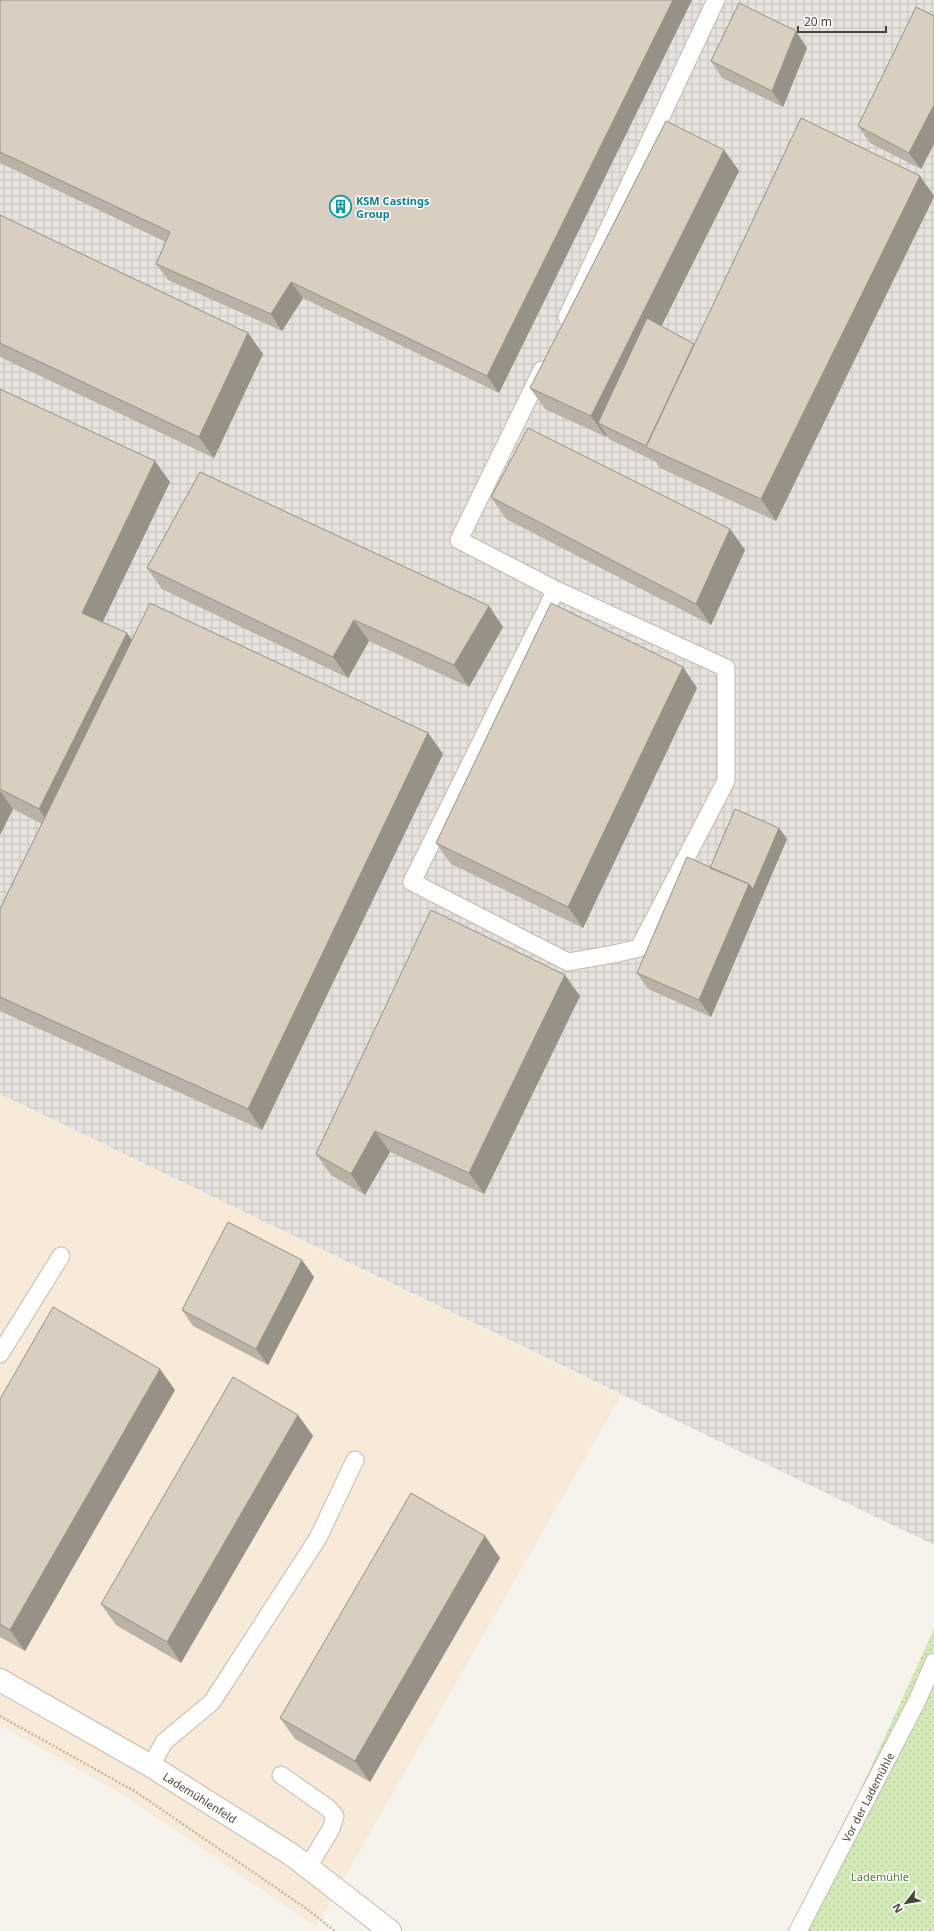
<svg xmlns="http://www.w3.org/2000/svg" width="934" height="1931" font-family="'Noto Sans',sans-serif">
  <defs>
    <pattern id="industrial-grid" width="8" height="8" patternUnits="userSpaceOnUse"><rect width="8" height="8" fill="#e6e2dd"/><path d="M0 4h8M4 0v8" fill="none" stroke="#c7c3be"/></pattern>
    <pattern id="green-dots" width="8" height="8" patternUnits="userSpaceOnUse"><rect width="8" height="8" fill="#d2eab5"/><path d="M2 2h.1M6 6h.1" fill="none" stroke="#b6ca9c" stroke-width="1.8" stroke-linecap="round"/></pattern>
  </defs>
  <rect width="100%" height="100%" fill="#f6f3ec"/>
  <path fill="#f7ead8" d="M 0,1094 L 621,1395 L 316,1927 L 131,1799 L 0,1725 Z"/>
  <path fill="url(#industrial-grid)" d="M 0,0 L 934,0 L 934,1545 L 0,1094 Z"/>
  <path fill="url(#green-dots)" d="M 934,1629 L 934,1931 L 796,1931 Z"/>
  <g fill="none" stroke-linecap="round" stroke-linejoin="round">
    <defs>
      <g id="lane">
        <path d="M 567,317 L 716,0"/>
        <path d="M 542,370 L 459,540 L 556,590 L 412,882 L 568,962 L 614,954 L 639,948 L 726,781 L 726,668 L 556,590"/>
        <path d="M 0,1354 L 61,1256"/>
        <path d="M 151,1766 L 164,1742 L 212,1702 L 318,1538 L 355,1460"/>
        <path d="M 281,1775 L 328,1808 L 335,1816 L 331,1829 L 308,1867"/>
        <path id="s1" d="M 798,1931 L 917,1701 L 934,1662"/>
      </g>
      <g id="street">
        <path id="s2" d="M 0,1680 L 151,1766 L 292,1855 L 390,1931"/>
      </g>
    </defs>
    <use href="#lane" stroke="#c2bbae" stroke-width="19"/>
    <use href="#street" stroke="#c2bbae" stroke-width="24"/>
    <path stroke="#c4b79f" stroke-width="2.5" stroke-dasharray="2 2" stroke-linecap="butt" d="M 0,1716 L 136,1792 L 307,1909 L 335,1931"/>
    <use href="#lane" stroke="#fff" stroke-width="17"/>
    <use href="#street" stroke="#fff" stroke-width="22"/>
  </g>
  <path fill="#bab2a6" d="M 0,0 L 692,0 L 499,393 L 303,298 L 282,331 L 168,280 L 156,264 L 166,242 L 0,163 Z
    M 934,16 L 934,144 L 921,169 L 870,143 L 858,126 Z
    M 807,48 L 783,107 L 722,78 L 711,61 Z
    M 724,150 L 739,171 L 661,326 L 694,344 L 920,176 L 934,196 L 776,521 L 660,468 L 656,462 L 609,439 L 607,435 L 606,437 L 545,409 L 530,388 Z
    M 0,215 L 248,333 L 263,354 L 214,458 L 0,357 Z
    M 0,389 L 170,482 L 102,622 L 132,640 L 428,733 L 443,754 L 262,1130 L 0,1011 L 0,909 L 42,824 L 13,809 L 0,835 Z
    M 491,497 L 730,529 L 745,550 L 711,625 L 506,519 Z
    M 147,568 L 503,627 L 469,687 L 369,641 L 348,678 L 162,589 Z
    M 697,688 L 583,928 L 451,864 L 436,843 Z
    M 779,828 L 787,839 L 711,1017 L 648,989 L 637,973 Z
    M 580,996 L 484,1194 L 390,1152 L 365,1195 L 331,1175 L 316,1154 Z
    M 302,1260 L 314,1277 L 268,1365 L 193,1326 L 182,1310 Z
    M 175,1390 L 25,1651 L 0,1637 L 0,1399 Z
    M 298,1415 L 313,1436 L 181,1663 L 116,1625 L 101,1604 Z
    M 485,1536 L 500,1558 L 370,1782 L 295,1739 L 280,1718 Z"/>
  <path fill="#979187" d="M 673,0 L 692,0 L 499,393 L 487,376 Z
    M 796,31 L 807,48 L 783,107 L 772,91 Z
    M 934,105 L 934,144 L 921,169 L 909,153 Z
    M 724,150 L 739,171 L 610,429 L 598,423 L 607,435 L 606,437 L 591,416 Z
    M 920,176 L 934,196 L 934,197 L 776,521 L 761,499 Z
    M 291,282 L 303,298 L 282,331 L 271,314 Z
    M 248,333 L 263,354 L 214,458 L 199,437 Z
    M 155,461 L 170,482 L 97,634 L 82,613 Z
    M 730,529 L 745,550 L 711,625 L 696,604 Z
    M 489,606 L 503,627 L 469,687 L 454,665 Z
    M 354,620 L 369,641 L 348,678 L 333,657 Z
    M 127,633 L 142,654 L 53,830 L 39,809 Z
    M 683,667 L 697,688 L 583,928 L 568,907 Z
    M 428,733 L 443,754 L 262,1130 L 248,1109 Z
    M 0,791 L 13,809 L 0,835 Z
    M 779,828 L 787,839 L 711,1017 L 699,1000 L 749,884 Z
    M 565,975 L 580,996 L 484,1194 L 469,1173 Z
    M 375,1131 L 390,1152 L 365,1195 L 351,1174 Z
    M 302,1260 L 314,1277 L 268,1365 L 256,1349 Z
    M 160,1369 L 175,1390 L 25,1651 L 10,1630 Z
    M 298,1415 L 313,1436 L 181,1663 L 167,1642 Z
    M 485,1536 L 500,1558 L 370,1782 L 355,1761 Z"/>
  <path fill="#d8cfc1" stroke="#979187" d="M 0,0 L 673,0 L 487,376 L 291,282 L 271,314 L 156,264 L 170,232 L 0,152 Z
    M 739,3 L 796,31 L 772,91 L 711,61 Z
    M 916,7 L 934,16 L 934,105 L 909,153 L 858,126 Z
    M 801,118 L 920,176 L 761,499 L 646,447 Z
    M 666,121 L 724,150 L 591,416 L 530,388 Z
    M 0,215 L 248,333 L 199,437 L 0,343 Z
    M 647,318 L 694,344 L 646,446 L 598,423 Z
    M 0,389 L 155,461 L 82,613 L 127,633 L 39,809 L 0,789 Z
    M 528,428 L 730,529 L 696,604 L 491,497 Z
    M 200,472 L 489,606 L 454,665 L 354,620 L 333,657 L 147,568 Z
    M 150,603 L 428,733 L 248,1109 L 0,997 L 0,909 Z
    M 551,603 L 683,667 L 568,907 L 436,843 Z
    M 735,809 L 779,828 L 753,889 L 749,884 L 710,868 Z
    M 687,857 L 749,884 L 699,1000 L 637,973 Z
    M 431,910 L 565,975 L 469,1173 L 375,1131 L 351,1174 L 316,1154 Z
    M 228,1222 L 302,1260 L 256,1349 L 182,1310 Z
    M 53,1307 L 160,1369 L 10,1630 L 0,1624 L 0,1399 Z
    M 233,1377 L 298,1415 L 167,1642 L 101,1604 Z
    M 411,1493 L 485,1536 L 355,1761 L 280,1718 Z"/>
  <defs>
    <symbol id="building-ring" viewBox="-11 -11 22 22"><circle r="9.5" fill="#fff" stroke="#0f9aa8" stroke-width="1.5"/><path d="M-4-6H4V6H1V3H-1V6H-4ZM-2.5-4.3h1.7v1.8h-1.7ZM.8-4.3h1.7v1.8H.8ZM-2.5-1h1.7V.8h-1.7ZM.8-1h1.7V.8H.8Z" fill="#0f9aa8"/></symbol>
  </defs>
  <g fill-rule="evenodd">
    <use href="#building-ring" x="328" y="194" width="25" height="25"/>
  </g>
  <g text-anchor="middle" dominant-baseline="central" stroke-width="3" stroke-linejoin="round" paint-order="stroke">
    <g font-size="11" font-weight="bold" fill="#0d838f" stroke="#fff" text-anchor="start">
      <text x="356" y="200">KSM Castings<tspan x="356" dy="13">Group</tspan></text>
    </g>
    <g font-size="11" fill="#4b4439" stroke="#fff">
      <text stroke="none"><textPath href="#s2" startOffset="232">Lademühlenfeld</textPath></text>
      <text stroke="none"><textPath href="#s1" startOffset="151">Vor der Lademühle</textPath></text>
    </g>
    <g font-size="11" fill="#4a7f2a" stroke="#fff">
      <text x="880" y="1876">Lademühle</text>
    </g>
  </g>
  <g transform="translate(906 1903) rotate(239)" stroke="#ffffff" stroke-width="3" paint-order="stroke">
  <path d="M0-3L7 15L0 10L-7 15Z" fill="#4b4439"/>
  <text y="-6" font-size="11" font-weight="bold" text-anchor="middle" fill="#4b4439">N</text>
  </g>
  <path d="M798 26v6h88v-6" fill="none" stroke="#4b4439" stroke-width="2"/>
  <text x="804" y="26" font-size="12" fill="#4b4439" stroke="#ffffff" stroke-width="3" paint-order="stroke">20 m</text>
</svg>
